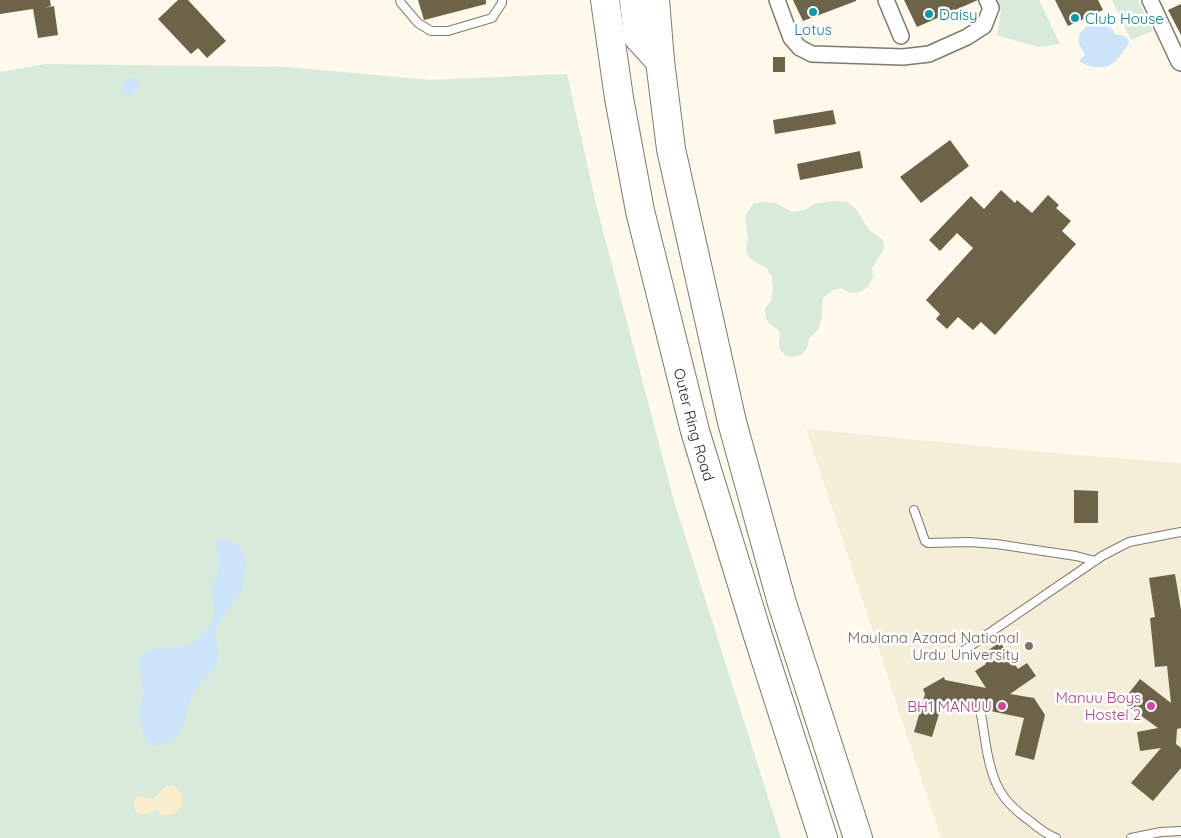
<svg xmlns="http://www.w3.org/2000/svg" width="1181" height="838" font-family="Quicksand,sans-serif">
  <rect width="100%" height="100%" fill="#fef9ea"/>
  <path fill="#f4edd7" d="M 806,429 L 1064,454 L 1181,463 L 1181,838 L 941,838 Z"/>
  <path fill="#d8ead9" d="M 996,0 L 1039,0 L 1060,44 L 1039,47 L 1023,43 L 997,35 L 1001,11 Z
    M 1112,0 L 1138,0 L 1153,31 L 1131,40 Z
    M 46,64 L 288,67 L 430,80 L 567,74 L 597,208 L 674,501 L 781,838 L 0,838 L 0,72 Z
    M 833,201 L 847,202 L 857,210 L 869,230 L 883,240 L 884,249 L 872,268 L 873,277 L 868,287 L 860,292 L 850,293 L 841,288 L 833,290 L 823,298 C 821,316 825,327 809,338 C 808,342 808,347 806,350 C 800,357 789,360 782,352 C 775,345 783,337 778,330 C 776,327 776,329 772,326 C 766,321 765,316 765,308 L 771,301 L 773,289 L 772,277 L 766,267 L 756,263 L 748,256 L 746,249 L 748,238 L 745,216 L 750,208 L 754,203 L 765,202 L 775,203 L 793,212 L 805,210 L 814,204 Z"/>
  <path fill="#f9efca" d="M 173,785 C 194,799 176,820 163,815 C 161,813 159,811 156,810 C 152,811 148,814 144,814 C 133,816 130,803 139,796 L 153,799 C 161,793 161,786 173,785 Z"/>
  <path fill="#cbe4fa" d="M 1098,23 C 1109,23 1111,27 1116,35 C 1121,34 1127,36 1129,41 L 1128,45 C 1124,50 1120,57 1116,61 C 1107,70 1090,68 1080,62 L 1080,60 L 1085,55 C 1083,51 1080,47 1079,43 C 1077,30 1088,24 1098,23 Z
    M 130,77 L 134,78 L 140,85 L 140,88 L 135,91 L 132,96 L 122,92 C 121,85 123,79 130,77 Z
    M 219,539 C 228,539 235,542 240,549 C 250,561 246,565 243,578 C 242,582 242,586 241,590 C 237,600 223,616 217,626 C 213,639 221,652 216,664 C 211,675 200,682 194,692 C 180,715 191,742 154,746 L 147,742 L 140,723 L 140,709 L 144,691 L 139,663 C 142,644 165,650 178,648 C 199,644 212,629 215,608 C 215,602 213,595 212,589 C 212,582 217,577 218,571 C 220,563 217,552 215,544 L 216,542 Z"/>
  <path fill="#6c6349" d="M 0,0 L 50,0 L 51,6 L 44,8 L 54,6 L 58,35 L 38,38 L 33,9 L 0,14 Z
    M 178,0 L 188,0 L 226,41 L 207,58 L 198,48 L 191,54 L 158,19 Z
    M 418,0 L 486,0 L 486,4 L 424,20 Z
    M 793,0 L 856,0 L 856,1 L 803,21 Z
    M 904,0 L 978,0 L 917,27 Z
    M 1055,0 L 1098,0 L 1103,10 L 1068,26 Z
    M 1181,4 L 1181,35 L 1168,10 Z
    M 773,57 L 785,57 L 785,72 L 773,72 Z
    M 833,110 L 836,124 L 775,134 L 773,120 Z
    M 950,140 L 969,166 L 921,203 L 900,177 Z
    M 860,151 L 863,168 L 800,180 L 797,164 Z
    M 1001,190 L 1015,203 L 1017,200 L 1032,213 L 1048,195 L 1059,205 L 1056,208 L 1071,221 L 1062,231 L 1076,244 L 995,335 L 981,322 L 973,330 L 958,317 L 947,329 L 936,319 L 940,314 L 926,300 L 973,248 L 957,233 L 940,251 L 929,240 L 971,196 L 984,209 Z
    M 1074,490 L 1098,491 L 1098,523 L 1074,523 Z
    M 1175,574 L 1181,610 L 1181,728 L 1177,729 L 1176,744 L 1181,748 L 1181,768 L 1153,801 L 1131,783 L 1161,748 L 1140,751 L 1137,732 L 1158,728 L 1122,702 L 1140,679 L 1171,703 L 1167,666 L 1155,667 L 1150,618 L 1155,617 L 1149,578 Z
    M 1000,642 L 1018,669 L 1027,663 L 1036,676 L 1010,694 L 1034,698 L 1045,715 L 1034,760 L 1015,755 L 1024,718 L 943,701 L 932,737 L 914,732 L 925,694 L 923,689 L 944,677 L 945,680 L 986,688 L 975,671 L 986,664 L 985,662 L 987,660 L 983,654 Z"/>
  <g fill="none" stroke-linecap="round" stroke-linejoin="round">
    <defs>
      <path id="service" d="M 400,0 L 401,3 L 418,23 L 431,31 L 448,31 L 492,18 L 502,3 L 502,0
        M 914,510 L 925,541 L 928,543 L 969,542 L 996,544 L 1076,556 L 1095,561
        M 963,651 L 1102,556 L 1129,542 L 1181,532
        M 981,714 C 985,737 987,762 996,783 C 1002,798 1017,812 1030,821 C 1038,828 1046,834 1056,838
        M 1131,838 L 1161,832 L 1181,831"/>
      <path id="minor" d="M 777,0 L 791,38 L 800,48 L 812,54 L 903,57 L 929,54 L 967,37 L 984,26 L 991,8 L 987,0
        M 886,0 L 901,36
        M 1150,0 L 1179,62 L 1181,63"/>
      <g id="motorway">
        <path id="s1" d="M 605,0 L 619,98 L 640,211 L 695,431 L 758,636 L 823,838"/>
        <path d="M 634,0 L 638,37 L 660,61"/>
        <path d="M 655,0 L 660,61 L 671,149 L 732,422 L 782,603 L 858,838"/>
      </g>
    </defs>
    <use href="#service" stroke="#7e7a6d" stroke-width="10"/>
    <use href="#minor" stroke="#7e7a6d" stroke-width="18"/>
    <use href="#motorway" stroke="#7e7a6d" stroke-width="30"/>
    <use href="#service" stroke="#fff" stroke-width="8"/>
    <use href="#minor" stroke="#fff" stroke-width="15"/>
    <use href="#motorway" stroke="#fff" stroke-width="28"/>
  </g>
  <g fill="#0f9aa8" stroke="#fff" stroke-width="2">
    <circle cx="813" cy="12" r="5"/>
    <circle cx="929" cy="14" r="5"/>
    <circle cx="1075" cy="18" r="5"/>
  </g>
  <circle fill="#8d6e63" stroke="#fff" stroke-width="2" cx="1029" cy="646" r="5"/>
  <g fill="#d1479c" stroke="#fff" stroke-width="2">
    <circle cx="1002" cy="706" r="5"/>
    <circle cx="1151" cy="706" r="5"/>
  </g>
  <g text-anchor="middle" dominant-baseline="central" stroke-width="5" stroke-linejoin="round" paint-order="stroke">
    <g font-size="15" fill="#0d838f" stroke="#fff" text-anchor="start">
      <text x="939" y="14">Daisy</text>
      <text x="1085" y="18">Club House</text>
      <text x="813" y="29" text-anchor="middle">Lotus</text>
    </g>
    <g font-size="15" fill="#272520" stroke="#fff">
      <text stroke="none"><textPath href="#s1" startOffset="434">Outer Ring Road</textPath></text>
    </g>
    <g font-size="15" fill="#785e54" stroke="#fff" text-anchor="end">
      <text x="1019" y="637">Maulana Azaad National<tspan x="1019" dy="17">Urdu University</tspan></text>
    </g>
    <g font-size="15" fill="#b23c85" stroke="#fff" text-anchor="end">
      <text x="1141" y="697">Manuu Boys<tspan x="1141" dy="17">Hostel 2</tspan></text>
      <text x="992" y="706">BH1 MANUU</text>
    </g>
  </g>
</svg>
